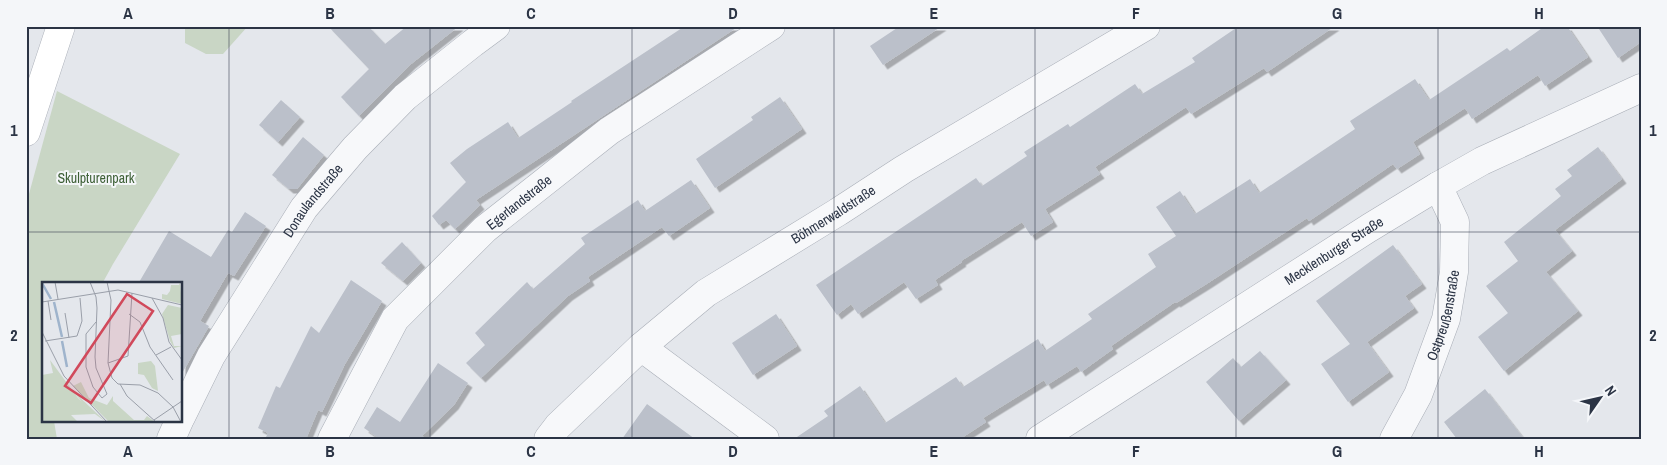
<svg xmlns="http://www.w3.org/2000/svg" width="1667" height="465" font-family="'Archivo Narrow',sans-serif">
  <defs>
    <filter id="shadow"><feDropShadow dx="4.5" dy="4.5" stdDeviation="0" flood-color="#0004"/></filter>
  </defs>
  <rect width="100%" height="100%" fill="#e4e7ec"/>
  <path fill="#c9d6c5" d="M 185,26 L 248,26 L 223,54 L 206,54 L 185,43 Z
    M 57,91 L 180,154 L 113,264 L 102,284 L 44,284 L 44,421 L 54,421 L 57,439 L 26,439 L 26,205 Z"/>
  <path fill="#bbc0ca" filter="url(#shadow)" d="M 328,26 L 368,26 L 385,44 L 407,26 L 459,26 L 411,64 L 359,116 L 341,97 L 369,69 Z
    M 685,26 L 739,26 L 476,200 L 480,205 L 455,229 L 446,220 L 439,225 L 432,216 L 466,182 L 450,163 L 467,149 L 508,122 L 518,138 L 572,102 L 571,101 Z
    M 900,26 L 942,26 L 883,65 L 870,46 Z
    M 1239,26 L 1335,26 L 1267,72 L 1264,68 L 1191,114 L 1186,107 L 1095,167 L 1100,174 L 1045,209 L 1053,222 L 1031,236 L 1022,222 L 961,261 L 962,262 L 935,280 L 938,285 L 916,299 L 904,282 L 858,314 L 851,304 L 837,315 L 816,285 L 976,178 L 982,186 L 1027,156 L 1024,152 L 1068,124 L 1070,127 L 1135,84 L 1142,94 L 1195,62 L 1192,58 Z
    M 1545,26 L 1567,26 L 1588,57 L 1545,86 L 1538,75 L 1472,119 L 1465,108 L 1413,142 L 1420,154 L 1397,169 L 1393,164 L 1309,221 L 1307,218 L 1208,283 L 1176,303 L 1175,302 L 1111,346 L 1113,349 L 1081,372 L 1077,366 L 1047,385 L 1044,380 L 983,418 L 986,422 L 960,439 L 794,439 L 828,416 L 824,411 L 860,386 L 885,423 L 956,377 L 963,387 L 1038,339 L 1045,351 L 1092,319 L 1088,314 L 1156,267 L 1148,254 L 1176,236 L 1156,207 L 1180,191 L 1195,214 L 1250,179 L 1259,193 L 1355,129 L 1350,121 L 1415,79 L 1429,100 L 1507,48 L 1510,51 Z
    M 1597,26 L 1641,26 L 1641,42 L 1618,58 Z
    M 780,97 L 802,129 L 715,188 L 696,159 L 753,120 L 751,117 Z
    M 281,100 L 300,117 L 278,142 L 259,125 Z
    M 303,137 L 324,155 L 297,189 L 289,189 L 272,175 Z
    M 1598,147 L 1622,179 L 1555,230 L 1572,251 L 1546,272 L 1578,311 L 1504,371 L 1478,337 L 1508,313 L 1486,286 L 1518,261 L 1504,242 L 1561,196 L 1555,189 L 1572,176 L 1567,170 Z
    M 691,180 L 710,208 L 669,236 L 662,227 L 588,277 L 590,281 L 568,296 L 481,378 L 466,363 L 485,345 L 475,333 L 527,282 L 533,289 L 585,244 L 581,238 L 638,200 L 645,211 Z
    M 245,212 L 266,226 L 234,276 L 228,273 L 200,321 L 209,326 L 181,375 L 181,284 L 138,284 L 169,231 L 211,257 L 228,230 L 232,232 Z
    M 402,242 L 421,263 L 403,281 L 381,263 Z
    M 1393,245 L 1422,284 L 1405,296 L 1414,308 L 1367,342 L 1389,372 L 1348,402 L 1321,364 L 1350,344 L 1316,301 Z
    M 351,280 L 382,301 L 345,364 L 322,412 L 318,410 L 306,439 L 265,439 L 268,433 L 258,428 L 276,386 L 280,388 L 311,326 L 319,333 Z
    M 776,314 L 797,346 L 753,375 L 732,343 Z
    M 1260,351 L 1286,380 L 1239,421 L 1206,382 L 1233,358 L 1241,367 Z
    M 438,363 L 468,383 L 454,405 L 422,436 L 426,439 L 380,439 L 364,428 L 377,407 L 400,422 Z
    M 1485,389 L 1524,439 L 1457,439 L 1444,422 Z
    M 647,404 L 695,439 L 622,439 Z"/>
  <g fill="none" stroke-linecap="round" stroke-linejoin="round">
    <defs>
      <g id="minor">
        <path d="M 641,347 L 765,439"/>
        <path id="s1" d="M 181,417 L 211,356 L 304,208 L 355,148 L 405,97 L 473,43 L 496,26"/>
        <path d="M 171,439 L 179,421"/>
        <path id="s2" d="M 332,439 L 395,319 L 485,229 L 609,131 L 771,26"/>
        <path id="s3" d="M 548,439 L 558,426 L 641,347 L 706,293 L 838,212 L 904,169 L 1146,26"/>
        <path id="s4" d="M 1040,439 L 1369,228 L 1438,186 L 1482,161 L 1641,88"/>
        <path id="s5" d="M 1394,439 L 1418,395 L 1446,319 L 1454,272 L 1455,222 L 1438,186"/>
      </g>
      <path id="secondary" d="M 26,132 L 61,26"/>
    </defs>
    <use href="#minor" stroke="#a9aeb7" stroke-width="29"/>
    <use href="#secondary" stroke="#a9aeb7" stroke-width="29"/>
    <use href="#minor" stroke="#f7f8fa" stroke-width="28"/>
    <use href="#secondary" stroke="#fff" stroke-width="28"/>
  </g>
  <path fill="none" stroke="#2b3445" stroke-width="1" stroke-opacity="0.55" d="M 229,26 L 229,439M 430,26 L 430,439M 632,26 L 632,439M 834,26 L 834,439M 1035,26 L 1035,439M 1236,26 L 1236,439M 1438,26 L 1438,439M 26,232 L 1641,232"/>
  <g text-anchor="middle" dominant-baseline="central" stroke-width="4" stroke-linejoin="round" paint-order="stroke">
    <g font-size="14" fill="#3f6138" stroke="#f4f6f9">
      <text x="96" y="178">Skulpturenpark</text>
    </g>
    <g font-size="14" fill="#2b3445" stroke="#f4f6f9">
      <text stroke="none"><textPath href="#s1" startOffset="254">Donaulandstraße</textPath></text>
      <text stroke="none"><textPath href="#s2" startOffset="306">Egerlandstraße</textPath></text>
      <text stroke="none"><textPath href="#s3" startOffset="365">Böhmerwaldstraße</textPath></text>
      <text stroke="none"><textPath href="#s4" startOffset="349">Mecklenburger Straße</textPath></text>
      <text stroke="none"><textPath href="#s5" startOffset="134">Ostpreußenstraße</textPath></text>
    </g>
  </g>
  <g transform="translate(42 282)">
    <rect width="140" height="140" fill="#e4e7ec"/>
    <path d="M 138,0 L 140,22 L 120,17 L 120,12 L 125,13 L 128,9 L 129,3 L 137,3 ZM 126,23 L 140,26 L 140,52 L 129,54 L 132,64 L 140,64 L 132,66 L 128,59 L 120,32 ZM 8,78 L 36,116 L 40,120 L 31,109 L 64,140 L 53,132 L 29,133 L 36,140 L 0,140 L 0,93 L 11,91 ZM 109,79 L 113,84 L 116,109 L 110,106 L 102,93 L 96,92 L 96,81 ZM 39,100 L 47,116 L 65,123 L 71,114 L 71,119 L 92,138 L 102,138 L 105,134 L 113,140 L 67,140 L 31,104 Z" fill="#c9d6c5"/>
    <path fill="none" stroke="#9fb4cc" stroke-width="2.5" d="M 0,1 L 9,17M 12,20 L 20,55M 20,59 L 25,85"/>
    <path fill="none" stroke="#9a9fa9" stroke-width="1" d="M 13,0 L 16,17M 48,0 L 54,15 L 55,26 L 53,75 L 54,86 L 65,112 L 60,116 L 51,105 L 44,85 L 44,52 L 54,40M 65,0 L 69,18 L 66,81 L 70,96 L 76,102M 110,16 L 121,36 L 127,60 L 140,78M 6,19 L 9,38M 0,20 L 76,8 L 140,23M 23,31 L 27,56M 87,32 L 98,40 L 108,65 L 131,98M 0,50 L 22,94 L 65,140M 3,59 L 35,54 L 40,39 L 38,16M 114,73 L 129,65M 66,81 L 86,74 L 90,11M 76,102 L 98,103 L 116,111 L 131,125 L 139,140M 78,102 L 85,114 L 114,140M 112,138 L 140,119"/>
    <path fill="#d1495b" fill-opacity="0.15" stroke="#d1495b" stroke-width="2.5" d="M 85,12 L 111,29 L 49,121 L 23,104 Z"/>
    <rect width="140" height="140" fill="none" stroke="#2b3445" stroke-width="2.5"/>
  </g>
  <rect width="1667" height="465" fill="none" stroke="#f4f6f9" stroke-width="55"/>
  <g transform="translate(1600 398) rotate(56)" stroke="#f4f6f9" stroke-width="4" paint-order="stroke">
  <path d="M0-4L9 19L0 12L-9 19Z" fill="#2b3445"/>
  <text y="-8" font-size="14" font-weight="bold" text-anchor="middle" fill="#2b3445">N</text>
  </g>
  <rect x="28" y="28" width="1612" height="410" fill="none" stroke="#2b3445" stroke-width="2"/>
  <g font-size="16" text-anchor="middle" font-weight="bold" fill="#2b3445">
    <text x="128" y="19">A</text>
    <text x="330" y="19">B</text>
    <text x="531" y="19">C</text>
    <text x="733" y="19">D</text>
    <text x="934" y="19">E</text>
    <text x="1136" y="19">F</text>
    <text x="1337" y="19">G</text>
    <text x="1539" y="19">H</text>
    <text x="14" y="136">1</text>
    <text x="1653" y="136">1</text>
    <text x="14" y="341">2</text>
    <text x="1653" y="341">2</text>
    <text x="128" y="457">A</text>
    <text x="330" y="457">B</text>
    <text x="531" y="457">C</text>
    <text x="733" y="457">D</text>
    <text x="934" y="457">E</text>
    <text x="1136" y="457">F</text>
    <text x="1337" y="457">G</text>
    <text x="1539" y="457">H</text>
  </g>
</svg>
